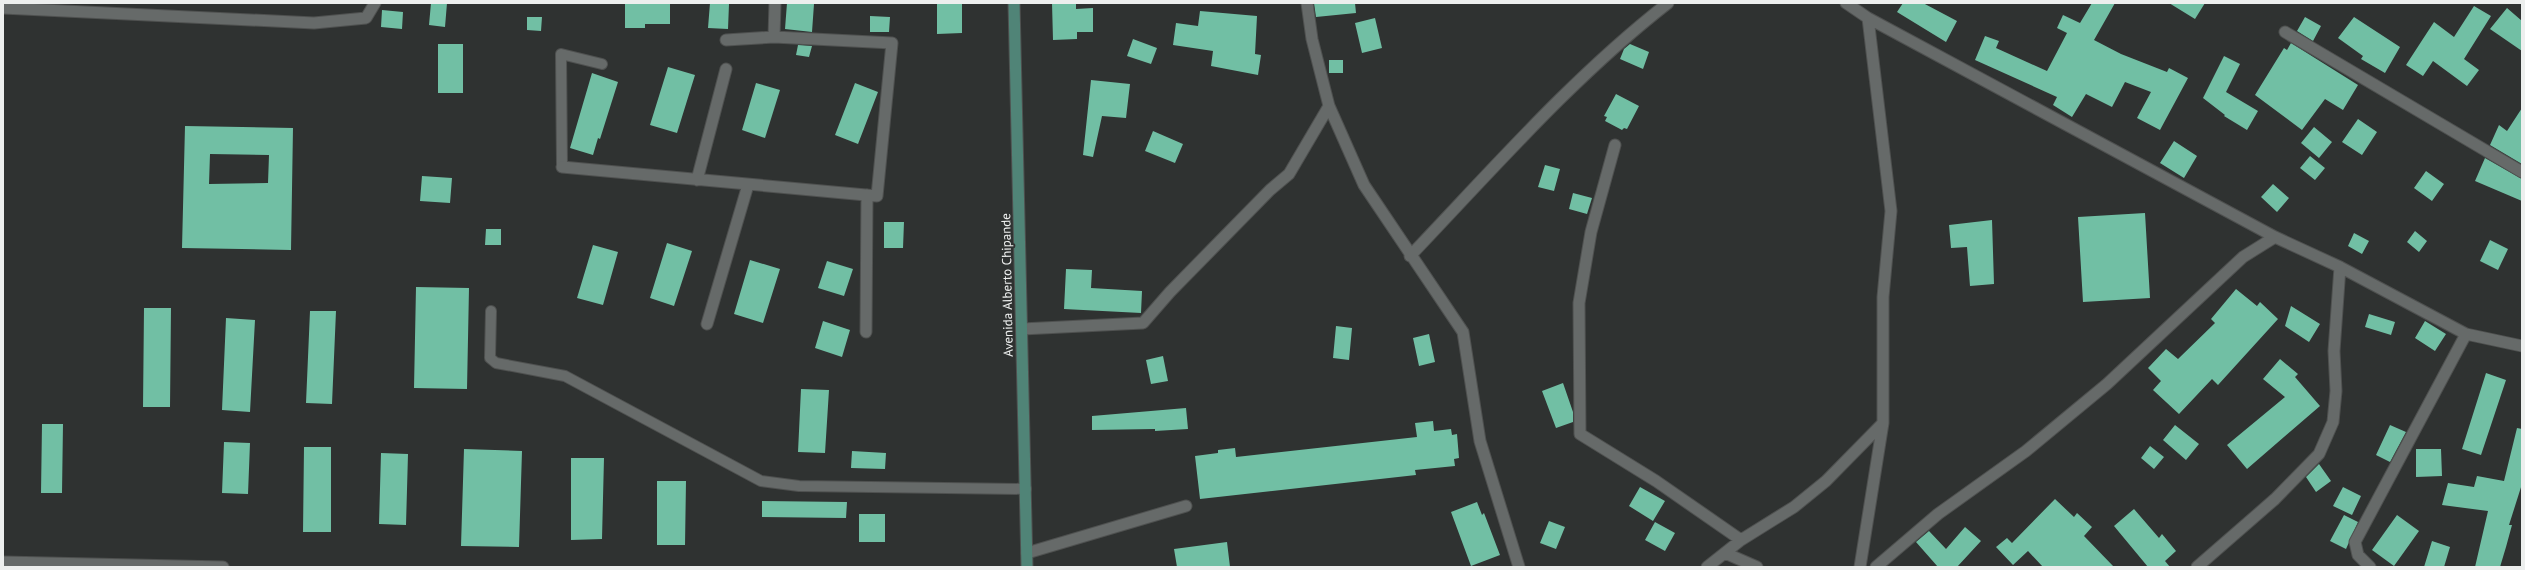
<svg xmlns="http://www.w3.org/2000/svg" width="2525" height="570" font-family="'PT Sans',sans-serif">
  <rect width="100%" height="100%" fill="#2f3231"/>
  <path fill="#71bfa4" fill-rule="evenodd" d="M 431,3 L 447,3 L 445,27 L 429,25 Z
    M 625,3 L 670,3 L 670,24 L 645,24 L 645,28 L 625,28 Z
    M 710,3 L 729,4 L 728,29 L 708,28 Z
    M 787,3 L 814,4 L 812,32 L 785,29 Z
    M 937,3 L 962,3 L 962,33 L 937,34 Z
    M 1052,3 L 1076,3 L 1076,9 L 1093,8 L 1093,32 L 1077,32 L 1077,39 L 1053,40 Z
    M 1314,3 L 1355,3 L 1356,13 L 1316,17 Z
    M 1903,3 L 1923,3 L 1957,21 L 1946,42 L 1897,12 Z
    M 2092,3 L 2115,3 L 2094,40 L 2121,54 L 2167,72 L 2169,68 L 2188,78 L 2160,130 L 2137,118 L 2151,92 L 2125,82 L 2112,107 L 2086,94 L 2072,117 L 2053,105 L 2057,97 L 1975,60 L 1985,36 L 1999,41 L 1996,48 L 2047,71 L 2067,33 L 2057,28 L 2063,15 L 2080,23 Z
    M 2169,3 L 2205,3 L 2195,19 Z
    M 2474,6 L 2491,16 L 2464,59 L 2479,70 L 2467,86 L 2433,61 L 2423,76 L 2406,65 L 2434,22 L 2454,37 Z
    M 2507,8 L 2522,21 L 2522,51 L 2490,29 Z
    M 382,10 L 403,12 L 402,29 L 381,27 Z
    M 1200,11 L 1257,16 L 1255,54 L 1261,55 L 1258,75 L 1211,66 L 1213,51 L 1173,45 L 1176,23 L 1198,26 Z
    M 870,16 L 890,17 L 889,32 L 870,32 Z
    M 527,17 L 542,17 L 541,31 L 527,30 Z
    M 2305,17 L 2321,26 L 2313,41 L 2297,31 Z
    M 2354,17 L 2400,47 L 2385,73 L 2361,59 L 2363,56 L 2338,38 Z
    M 1375,18 L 1382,48 L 1362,53 L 1355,23 Z
    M 1133,39 L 1157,48 L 1151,64 L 1127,56 Z
    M 2291,43 L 2358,85 L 2343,110 L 2325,99 L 2302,130 L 2255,95 L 2284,48 L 2287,50 Z
    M 438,44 L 463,44 L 463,93 L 438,93 Z
    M 1630,44 L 1649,52 L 1643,69 L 1620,59 L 1624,49 Z
    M 798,45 L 812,46 L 809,57 L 796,55 Z
    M 2224,56 L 2240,64 L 2226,92 L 2258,111 L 2247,130 L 2224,116 L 2225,115 L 2203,98 Z
    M 1329,60 L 1343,60 L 1343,73 L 1329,73 Z
    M 668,67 L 695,75 L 677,133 L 650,125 Z
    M 592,73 L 618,82 L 600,139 L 598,138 L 593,155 L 570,148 Z
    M 1091,80 L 1130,84 L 1126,118 L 1102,116 L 1093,157 L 1083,155 Z
    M 756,83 L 780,90 L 765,138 L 742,130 Z
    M 855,83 L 878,92 L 858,144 L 835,135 Z
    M 1616,94 L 1639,106 L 1627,129 L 1624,128 L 1622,130 L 1605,121 L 1607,117 L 1604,116 Z
    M 2522,108 L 2522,164 L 2490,145 L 2499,125 L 2507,131 Z
    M 2358,119 L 2377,132 L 2362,155 L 2342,142 Z
    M 185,126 L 293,128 L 291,250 L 182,248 ZM 210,154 L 269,155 L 268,183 L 209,184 Z
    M 2314,127 L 2332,142 L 2319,158 L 2301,143 Z
    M 1153,131 L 1183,144 L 1175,163 L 1145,151 Z
    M 2174,141 L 2197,156 L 2184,178 L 2160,163 Z
    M 2310,156 L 2325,168 L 2315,180 L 2300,168 Z
    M 2485,158 L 2522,179 L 2522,201 L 2475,181 Z
    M 1545,165 L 1560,169 L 1554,191 L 1538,187 Z
    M 2426,171 L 2444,184 L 2432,201 L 2414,188 Z
    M 422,176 L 452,178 L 450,203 L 420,201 Z
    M 2273,184 L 2289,198 L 2277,212 L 2261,197 Z
    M 1573,193 L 1592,198 L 1587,214 L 1569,209 Z
    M 2145,213 L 2150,298 L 2083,302 L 2078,217 Z
    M 1992,220 L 1994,284 L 1970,286 L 1967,247 L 1951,248 L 1949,225 Z
    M 884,222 L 904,222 L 903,248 L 884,248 Z
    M 486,229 L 501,229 L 501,245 L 485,245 Z
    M 2415,231 L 2427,241 L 2419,252 L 2407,242 Z
    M 2354,233 L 2369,241 L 2362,254 L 2348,246 Z
    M 2490,240 L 2508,249 L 2498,270 L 2480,261 Z
    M 667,243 L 692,251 L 674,306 L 650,298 Z
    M 593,245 L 618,252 L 603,305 L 577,298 Z
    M 750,260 L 780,269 L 763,323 L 734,314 Z
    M 827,261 L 853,269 L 844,296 L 818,288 Z
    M 1066,269 L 1092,270 L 1091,288 L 1142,291 L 1141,313 L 1064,309 Z
    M 416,287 L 469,288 L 467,389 L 414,388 Z
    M 2236,289 L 2257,306 L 2260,302 L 2278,319 L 2218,385 L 2212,379 L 2179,414 L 2153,390 L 2161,381 L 2148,368 L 2166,349 L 2178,359 L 2215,323 L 2211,319 Z
    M 2291,306 L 2320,324 L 2309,342 L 2285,326 Z
    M 144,308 L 171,308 L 170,407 L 143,407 Z
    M 310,311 L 336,311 L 332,404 L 306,403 Z
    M 2369,314 L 2395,322 L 2391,335 L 2365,327 Z
    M 226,318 L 255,320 L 250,412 L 222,410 Z
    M 823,321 L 850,330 L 842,357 L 815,348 Z
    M 2425,321 L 2446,334 L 2435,351 L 2415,338 Z
    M 1336,326 L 1352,328 L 1349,360 L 1333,358 Z
    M 1429,334 L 1435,362 L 1419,366 L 1413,338 Z
    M 1163,356 L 1168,381 L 1151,384 L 1146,360 Z
    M 2280,359 L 2298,374 L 2295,377 L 2320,406 L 2247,469 L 2227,445 L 2285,397 L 2263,379 Z
    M 2486,373 L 2506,380 L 2481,455 L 2462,449 Z
    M 1563,383 L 1573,412 L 1573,422 L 1556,428 L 1542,391 Z
    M 801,389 L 829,390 L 825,453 L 798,452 Z
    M 1186,408 L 1188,429 L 1155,431 L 1155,429 L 1092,430 L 1092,416 Z
    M 1433,421 L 1434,431 L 1451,429 L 1452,435 L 1457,434 L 1459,458 L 1454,459 L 1455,466 L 1415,470 L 1416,475 L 1200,499 L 1195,456 L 1218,453 L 1218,450 L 1235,448 L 1236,457 L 1417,437 L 1415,423 Z
    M 42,424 L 63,424 L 62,493 L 41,493 Z
    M 2175,425 L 2199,444 L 2186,460 L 2163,440 Z
    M 2390,425 L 2406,432 L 2390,462 L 2376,455 Z
    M 2517,428 L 2522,429 L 2522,484 L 2509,525 L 2512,525 L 2506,547 L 2500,567 L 2475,567 L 2488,511 L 2442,505 L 2448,483 L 2474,487 L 2477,476 L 2504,481 Z
    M 224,442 L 250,443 L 248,494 L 222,493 Z
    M 2150,446 L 2164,457 L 2154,469 L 2141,458 Z
    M 304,447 L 331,447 L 331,532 L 303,532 Z
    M 464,449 L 522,451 L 519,547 L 461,546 Z
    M 2416,449 L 2441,449 L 2442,476 L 2416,477 Z
    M 852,451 L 886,453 L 885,469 L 851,468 Z
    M 381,453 L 408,454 L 406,525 L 379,524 Z
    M 571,458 L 604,458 L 602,539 L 571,540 Z
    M 2319,464 L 2331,481 L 2316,492 L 2306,477 Z
    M 657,481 L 686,481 L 685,545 L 657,545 Z
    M 1640,487 L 1665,501 L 1653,521 L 1629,506 Z
    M 2343,487 L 2361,496 L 2352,515 L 2333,506 Z
    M 2055,499 L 2074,517 L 2077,513 L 2092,527 L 2084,536 L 2114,567 L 2043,567 L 2028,551 L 2013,565 L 1996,547 L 2007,538 L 2012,543 Z
    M 762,501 L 847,502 L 846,518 L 762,517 Z
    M 1477,502 L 1482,515 L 1484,513 L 1500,555 L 1471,566 L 1451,512 Z
    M 2134,509 L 2159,538 L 2162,534 L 2176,551 L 2165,561 L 2170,567 L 2148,567 L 2114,526 Z
    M 859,514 L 885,514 L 885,542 L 859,542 Z
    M 2344,515 L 2358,522 L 2346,549 L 2330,541 Z
    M 2397,515 L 2419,531 L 2394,566 L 2372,550 Z
    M 1549,521 L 1565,527 L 1556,549 L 1540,543 Z
    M 1655,522 L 1675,533 L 1665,551 L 1645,540 Z
    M 1965,527 L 1981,541 L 1957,567 L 1938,567 L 1916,542 L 1929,531 L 1946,549 Z
    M 2432,541 L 2450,547 L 2444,567 L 2424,567 Z
    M 1227,542 L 1230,567 L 1177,567 L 1174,549 Z"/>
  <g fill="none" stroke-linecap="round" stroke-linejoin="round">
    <defs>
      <path id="service" d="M 562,167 L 561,54 L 602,64
        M 491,311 L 490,358 L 496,363 L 565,376 L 761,481 L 799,486 L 1026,489"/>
      <path id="minor" d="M 1307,3 L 1312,39 L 1329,106 L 1364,185 L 1463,332 L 1480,441 L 1519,567
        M 1846,3 L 1868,18 L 2275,237 L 2340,267 L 2466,334 L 2522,346
        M 3,8 L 314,23 L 366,18 L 375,3
        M 2285,32 L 2522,172
        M 774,37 L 775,3
        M 1615,145 L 1591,232 L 1579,303 L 1580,434 L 1656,481 L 1741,540
        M 562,167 L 877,196 L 892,43 L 774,37 L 726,40
        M 697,180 L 726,69
        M 1410,256 C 1493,169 1573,77 1668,3
        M 707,324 L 748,185
        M 1022,329 L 1143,323 L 1170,292 L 1270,190 L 1289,174 L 1329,106
        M 866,332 L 867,195
        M 1027,553 L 1186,506
        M 1725,553 L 1757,567
        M 3,562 L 223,567
        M 1707,567 L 1741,540 L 1794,507 L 1826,481 L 1883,423
        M 1860,567 L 1883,423 L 1883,297 L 1891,211 L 1868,18
        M 1876,567 L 1938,514 L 2026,451 L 2107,384 L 2243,257 L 2275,237
        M 2197,567 L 2275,499 L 2319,454 L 2333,422 L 2336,391 L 2334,351 L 2340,267
        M 2370,567 L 2358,555 L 2355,542 L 2466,334"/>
      <path id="secondary" d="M 1014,3 L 1027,567"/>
    </defs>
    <use href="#service" stroke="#4f5150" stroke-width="12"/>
    <use href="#minor" stroke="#4f5150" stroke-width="13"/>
    <use href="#secondary" stroke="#4f5150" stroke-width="13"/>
    <use href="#service" stroke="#666a69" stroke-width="10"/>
    <use href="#minor" stroke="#666a69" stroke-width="11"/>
    <use href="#secondary" stroke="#508477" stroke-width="11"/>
  </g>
  <g text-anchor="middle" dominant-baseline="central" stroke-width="4" stroke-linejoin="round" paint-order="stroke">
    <g font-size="13" fill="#edefee" stroke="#2f3231">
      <text transform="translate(1007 285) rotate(-91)">Avenida Alberto Chipande</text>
    </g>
  </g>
  <rect width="2525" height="570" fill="none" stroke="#edefee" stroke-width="8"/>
</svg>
